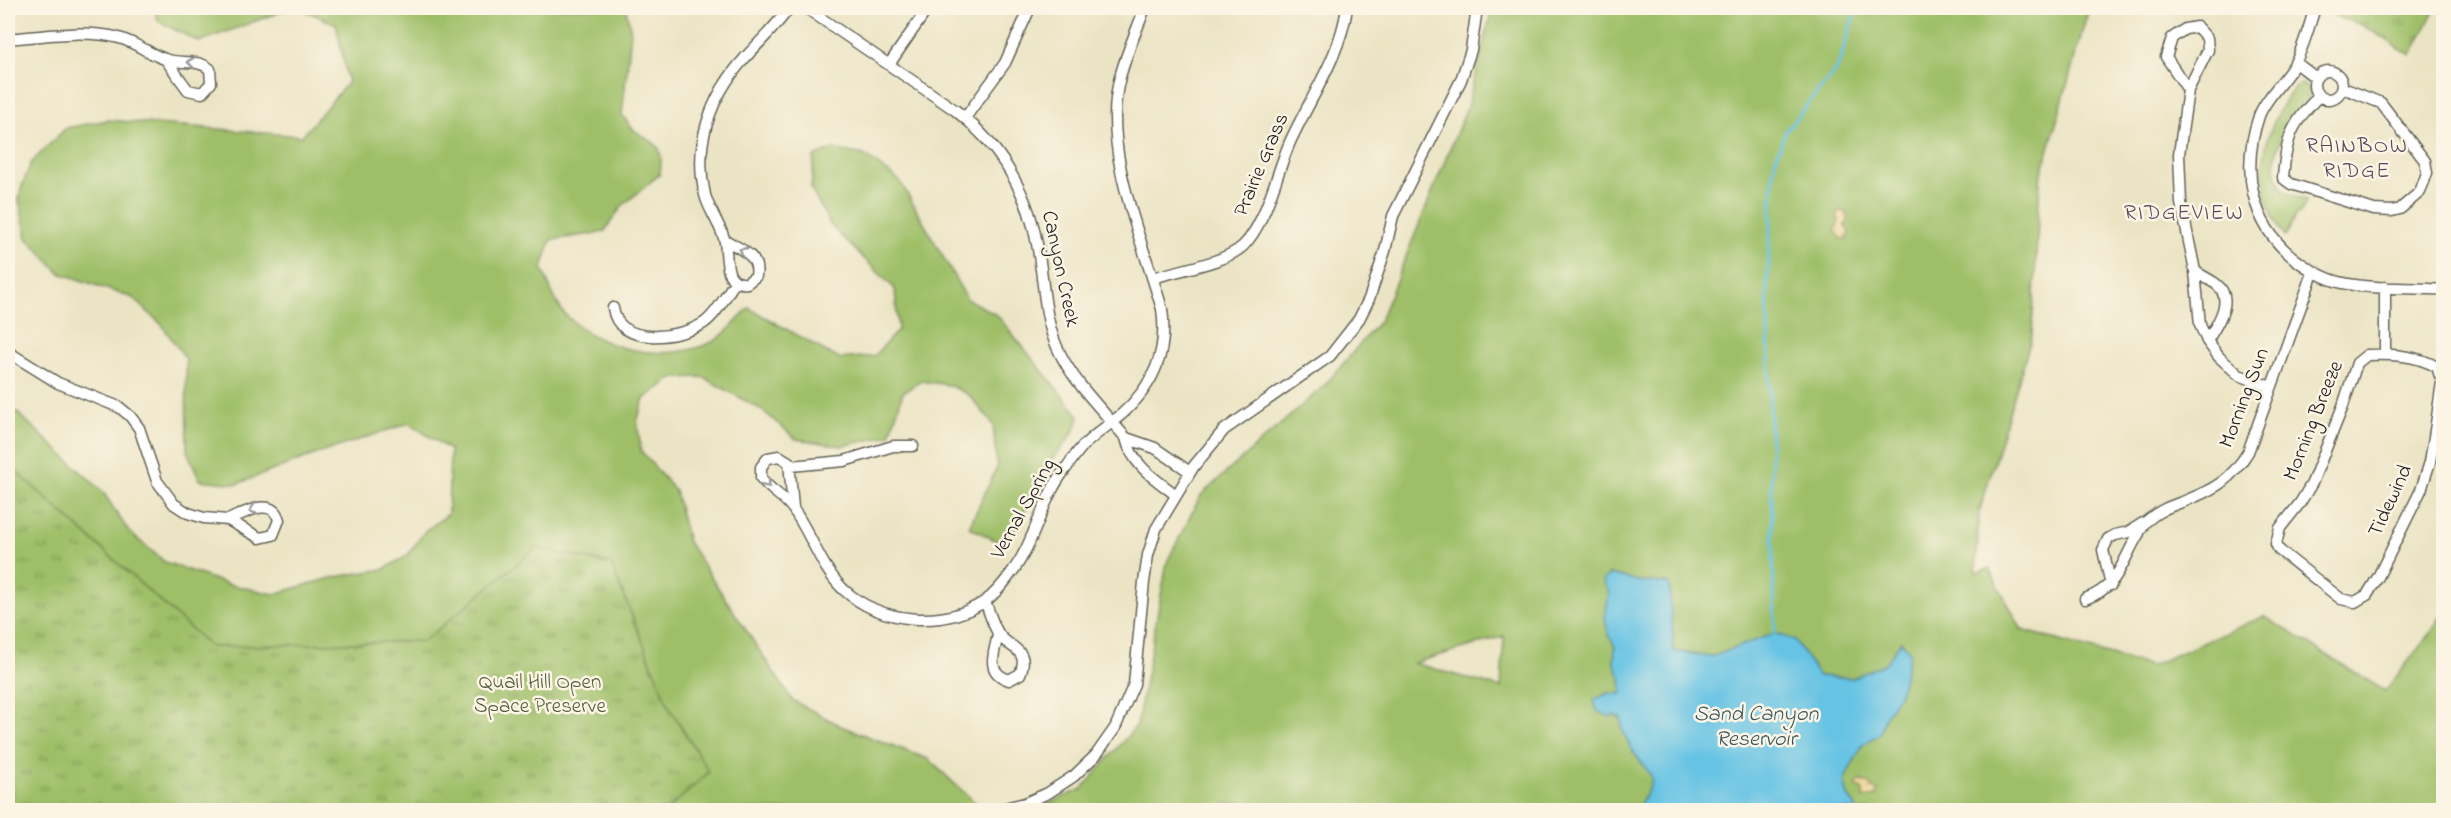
<svg xmlns="http://www.w3.org/2000/svg" width="2451" height="818" font-family="'Indie Flower',sans-serif">
  <defs>
    <pattern id="sand-dots" width="8" height="8" patternUnits="userSpaceOnUse" patternTransform="scale(1.5)"><rect width="8" height="8" fill="#eeda9e"/><path d="M2 2h.1M6 6h.1" fill="none" stroke="#ccba88" stroke-width="1.8" stroke-linecap="round"/></pattern>
    <pattern id="park-tufts" width="24" height="20" patternUnits="userSpaceOnUse" patternTransform="scale(1.5)"><rect width="24" height="20" fill="#9ebf68"/><path d="M3 7l-1-3M5 7V3M7 7l1-3M15 17l-1-3M17 17v-4M19 17l1-3" fill="none" stroke="#809a55"/></pattern>
  </defs>
  <rect width="100%" height="100%" fill="#fcf5e5"/>
  <filter id="ink" filterUnits="userSpaceOnUse"><feTurbulence type="fractalNoise" baseFrequency=".0167" numOctaves="2"/><feDisplacementMap in="SourceGraphic" scale="12" xChannelSelector="R" yChannelSelector="G"/><feConvolveMatrix kernelMatrix="1 2 1 2 8 2 1 2 1" color-interpolation-filters="sRGB"/></filter>
  <filter id="wash" filterUnits="userSpaceOnUse"><feTurbulence type="fractalNoise" baseFrequency=".008" numOctaves="4" result="noise"/><feDisplacementMap in="SourceGraphic" scale="24" xChannelSelector="R" yChannelSelector="G"/><feGaussianBlur stdDeviation="1.35" result="paint"/><feColorMatrix in="noise" values="0 0 0 0 0 0 0 0 0 0 0 0 0 0 0 0 0 1.4 0 .05"/><feComposite in="paint" operator="in"/></filter>
  <g filter="url(#wash)">
    <rect width="100%" height="100%" fill="#ebe4c4"/>
    <path fill="#9ebf68" stroke="#5d6e42" stroke-width="1.5" fill-rule="evenodd" d="M 155,8 L 291,8 L 199,42 L 158,21 Z
      M 299,8 L 626,8 L 631,32 L 622,115 C 626,120 630,126 634,130 C 656,146 664,141 660,174 L 622,206 L 604,232 L 551,240 L 542,268 C 548,282 554,302 564,313 C 598,351 666,364 712,342 C 725,336 738,319 749,308 L 839,359 L 874,356 L 898,330 L 895,289 L 831,226 L 811,189 L 814,157 L 833,149 L 864,155 L 900,181 L 967,299 L 997,315 L 1079,416 C 1075,439 1053,455 1041,474 C 1025,499 1027,523 1003,544 L 969,527 L 997,467 L 993,424 L 969,395 L 949,385 L 921,381 L 903,392 L 890,435 L 842,446 L 796,439 L 762,410 L 703,377 L 673,378 L 644,399 L 637,421 L 641,451 L 675,491 L 688,542 L 792,700 L 843,727 L 928,759 L 983,810 L 8,810 L 8,404 L 103,492 L 129,532 L 165,562 L 227,584 L 274,594 L 335,577 L 384,569 L 407,556 L 425,531 L 448,514 L 450,450 L 409,423 L 308,457 L 237,484 L 200,480 L 187,451 L 186,359 L 161,324 L 133,298 L 60,273 L 27,238 L 19,200 L 21,189 L 31,163 L 66,128 L 108,120 L 302,136 L 348,82 L 336,24 Z
      M 1537,8 L 2089,8 L 2040,180 L 2032,336 L 1979,513 L 1976,573 L 1989,569 L 2022,630 L 2150,666 L 2264,616 L 2385,691 L 2432,631 L 2443,612 L 2443,810 L 1340,810 L 1224,803 L 1222,810 L 1034,810 L 1082,789 L 1137,725 L 1167,562 L 1201,495 L 1326,384 L 1380,320 L 1467,107 L 1492,10 L 1537,11 ZM 1504,636 L 1501,688 L 1414,663 Z
      M 2300,84 L 2309,87 L 2310,96 C 2303,105 2295,112 2289,122 C 2272,152 2264,192 2307,200 L 2300,214 L 2297,214 C 2290,221 2291,230 2285,237 C 2256,195 2257,153 2280,109 C 2285,101 2292,88 2300,84 Z"/>
    <path fill="url(#sand-dots)" stroke="#857b5d" stroke-width="1.5" d="M 1841,210 L 1847,213 L 1848,222 L 1845,225 L 1849,233 L 1846,239 L 1842,239 L 1835,231 L 1839,221 L 1837,215 Z
      M 1861,780 L 1870,784 L 1872,789 L 1877,790 L 1877,796 L 1863,798 L 1863,790 L 1856,786 Z"/>
    <path fill="url(#park-tufts)" stroke="#5d6e42" stroke-width="1.5" d="M 2331,8 L 2436,8 L 2411,55 L 2362,25 L 2329,14 Z
      M 8,464 L 211,647 L 424,641 L 536,548 L 611,564 L 669,707 L 709,772 L 667,810 L 8,810 Z"/>
    <path fill="#66c3e4" stroke="#417080" stroke-width="1.5" d="M 1610,574 L 1642,582 L 1669,583 L 1674,651 L 1711,657 L 1775,633 L 1795,640 L 1819,676 L 1853,678 L 1886,663 L 1901,641 L 1910,653 L 1900,693 L 1886,715 L 1880,733 L 1862,746 L 1844,780 L 1848,796 L 1858,810 L 1636,810 C 1662,772 1652,781 1630,747 C 1626,741 1627,736 1622,730 L 1621,718 L 1614,715 L 1610,717 L 1597,711 L 1594,700 L 1608,693 L 1621,694 L 1622,690 L 1621,678 L 1614,663 L 1615,647 L 1608,632 L 1605,618 L 1609,593 L 1603,580 Z"/>
    <g fill="none" stroke-linecap="round" stroke-linejoin="round">
      <path stroke="#66c3e4" stroke-width="3" d="M 1775,636 L 1767,286 L 1774,164 L 1785,132 L 1838,67 L 1856,8"/>
    </g>
  </g>
  <g filter="url(#ink)">
    <g fill="none" stroke-linecap="round" stroke-linejoin="round">
      <defs>
        <path id="minor" d="M 806,8 L 955,110 C 997,142 1028,191 1037,244 C 1044,278 1043,315 1057,347 C 1072,381 1102,410 1126,438 C 1132,465 1155,479 1176,495
          M 2315,8 C 2309,26 2304,46 2295,63 C 2285,81 2266,97 2259,116 C 2241,169 2250,224 2295,259 C 2311,271 2328,281 2348,284 C 2379,290 2412,287 2444,290
          M 8,39 C 42,36 85,29 119,38 C 137,43 149,54 165,59 C 180,65 196,58 210,69 L 211,83 L 202,93 L 188,90 L 166,60
          M 2295,62 L 2316,78
          M 890,63 L 928,8
          M2314 85a14 14 0 1 1 28 0a14 14 0 1 1-28 0Z
          M 2188,90 L 2166,57 L 2172,38 L 2185,29 L 2197,27 L 2207,38 L 2208,50 L 2188,90 L 2179,154 L 2181,203 L 2195,271 L 2200,325 L 2207,341 L 2219,357 L 2239,375 L 2271,387
          M 2319,96 C 2291,124 2286,138 2283,178 L 2291,184 L 2374,210 L 2392,211 L 2400,209 L 2420,192 L 2427,173 L 2425,161 L 2381,103 L 2343,88
          M 965,118 L 1005,63 L 1030,8
          M 725,240 C 740,249 760,255 756,276 L 747,283 C 723,286 728,258 725,242 C 722,227 709,211 705,195 C 693,145 710,97 744,59 C 760,41 775,28 789,8
          M 2195,271 C 2202,276 2209,279 2216,284 C 2236,299 2216,326 2207,341
          M 1153,278 C 1178,270 1225,263 1243,246 C 1266,224 1277,171 1290,142 C 1310,98 1340,57 1347,8
          M 613,308 C 618,347 679,339 704,323 C 717,314 726,295 735,282
          M 8,352 L 58,383 L 119,407 L 130,416 L 139,428 L 157,481 L 174,504 L 188,513 L 204,518 L 228,520 L 260,538 L 273,535 L 279,520 C 272,495 243,514 228,520
          M 2367,355 C 2391,354 2416,355 2437,367 L 2442,382 L 2436,424 L 2430,462 L 2421,490 L 2378,577 L 2367,595 L 2355,602 L 2341,599 L 2279,550 L 2276,544 L 2280,528 L 2300,503 L 2312,483 L 2343,406 L 2357,363 Z
          M 2385,355 L 2385,287
          M 1126,438 L 1155,448 L 1190,472
          M 791,466 L 844,461 L 893,446 L 913,446
          M 793,508 L 789,462 L 779,456 L 768,458 L 761,467 L 761,478 C 769,490 785,497 793,509 C 812,535 820,567 844,590 C 881,623 941,629 984,602 C 994,595 1005,582 1012,572 C 1035,542 1041,501 1064,471 C 1070,463 1076,453 1083,446 C 1095,434 1109,425 1122,414 C 1154,385 1168,352 1162,309 C 1143,242 1102,151 1119,81 C 1125,56 1136,32 1145,8
          M 2111,585 L 2103,550 L 2108,539 L 2115,535 L 2129,532 L 2143,523
          M 2085,599 C 2119,587 2121,563 2138,535 C 2141,529 2143,523 2148,520 C 2159,510 2171,506 2185,501 C 2215,489 2231,480 2248,452 L 2313,273
          M 985,601 C 989,611 992,623 998,633 C 1007,649 1031,647 1020,674 L 1009,680 C 985,672 994,654 998,635
          M 997,810 L 1025,803 L 1048,793 L 1074,776 L 1096,755 L 1115,728 L 1134,684 L 1144,582 L 1148,555 L 1156,529 L 1194,466 L 1224,430 L 1330,356 L 1359,319 L 1369,299 L 1385,251 L 1393,216 L 1461,80 L 1471,50 L 1477,8"/>
      </defs>
      <use href="#minor" stroke="#646257" stroke-width="13"/>
      <use href="#minor" stroke="#fff" stroke-width="10"/>
    </g>
    <defs><path id="oneway-chevron" d="M-2-3.5L2.5 0L-2 3.5" fill="none" stroke-width="1.6" stroke-linecap="round" stroke-linejoin="round" transform="scale(1.5)"/></defs>
    <g stroke="#999">
      <use href="#oneway-chevron" transform="translate(191 62) rotate(-173)"/>
      <use href="#oneway-chevron" transform="translate(743 251) rotate(-149)"/>
      <use href="#oneway-chevron" transform="translate(767 484) rotate(49)"/>
      <use href="#oneway-chevron" transform="translate(253 510) rotate(162)"/>
    </g>
  </g>
  <g text-anchor="middle" dominant-baseline="central" stroke-width="5" stroke-linejoin="round" paint-order="stroke">
    <g font-size="21" fill="#1c1c1c" stroke="#fcf5e5">
      <text transform="translate(1262 165) rotate(-67)">Prairie Grass</text>
      <text transform="translate(1060 269) rotate(78)">Canyon Creek</text>
      <text transform="translate(2245 398) rotate(-69)">Morning Sun</text>
      <text transform="translate(2314 421) rotate(-68)">Morning Breeze</text>
      <text transform="translate(2391 501) rotate(-65)">Tidewind</text>
      <text transform="translate(1024 509) rotate(-61)">Vernal Spring</text>
    </g>
    <g font-size="21" fill="#505d3a" stroke="#fcf5e5">
      <text x="540" y="683">Quail Hill Open<tspan x="540" dy="24">Space Preserve</tspan></text>
    </g>
    <g font-size="22" letter-spacing="1.5" fill="#584a5a" stroke="#fcf5e5">
      <text x="2357" y="147">RAINBOW<tspan x="2357" dy="25">RIDGE</tspan></text>
      <text x="2184" y="214">RIDGEVIEW</text>
    </g>
    <g font-size="22" font-style="italic" fill="#365662" stroke="#fcf5e5">
      <text x="1756" y="715">Sand Canyon<tspan x="1756" dy="25">Reservoir</tspan></text>
    </g>
  </g>
  <rect width="2451" height="818" fill="none" stroke="#fcf5e5" stroke-width="30"/>
</svg>
